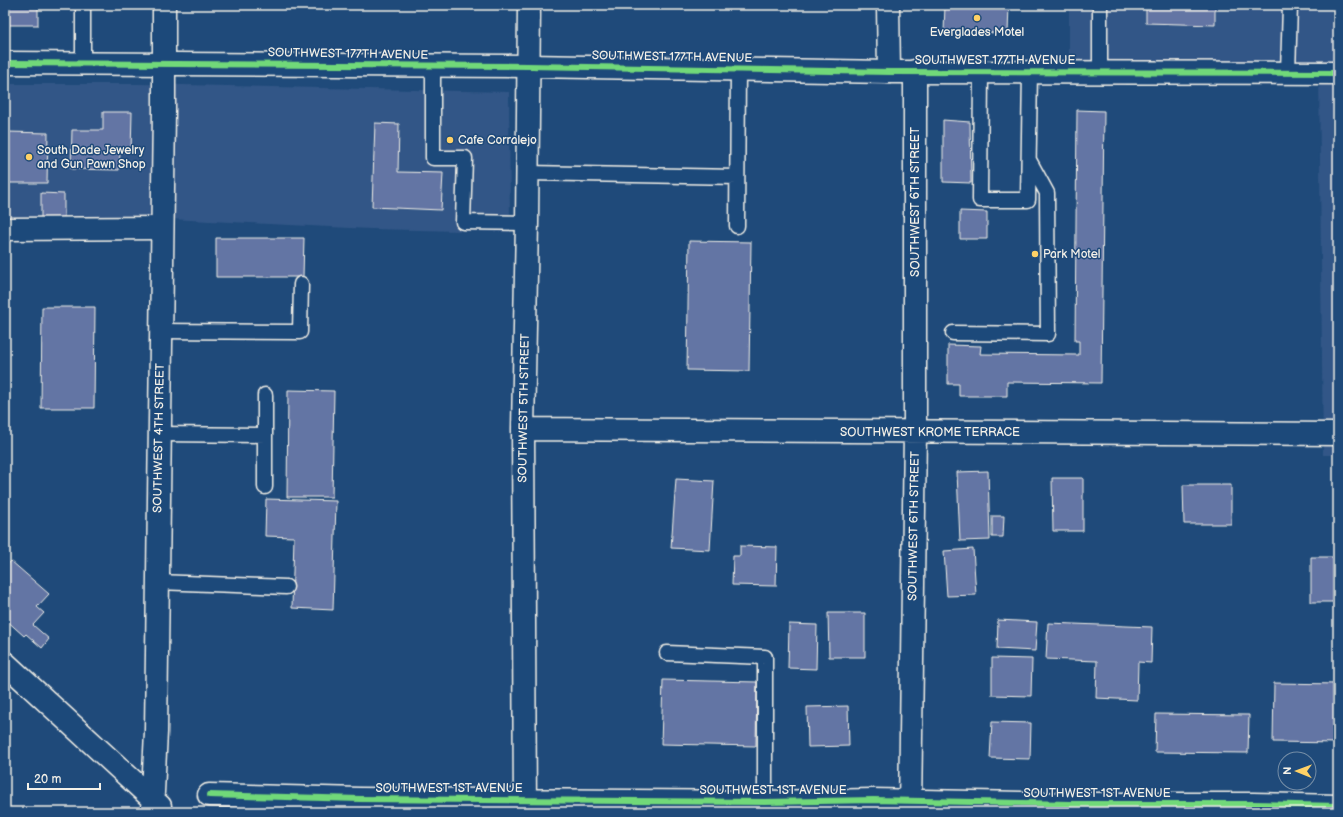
<svg xmlns="http://www.w3.org/2000/svg" width="1343" height="817" font-family="'Balsamiq Sans',sans-serif">
  <rect width="100%" height="100%" fill="#1f4a7a"/>
  <filter id="ink" filterUnits="userSpaceOnUse"><feTurbulence type="fractalNoise" baseFrequency=".025" numOctaves="2"/><feDisplacementMap in="SourceGraphic" scale="8" xChannelSelector="R" yChannelSelector="G"/><feConvolveMatrix kernelMatrix="1 2 1 2 8 2 1 2 1" color-interpolation-filters="sRGB"/></filter>
  <g filter="url(#ink)">
    <path fill="#335787" d="M 1069,5 L 1338,5 L 1338,455 L 1323,455 L 1319,63 L 1069,62 Z
      M 5,84 L 138,84 L 509,92 L 510,232 L 371,229 L 150,218 L 5,217 Z"/>
    <path fill="#6375a4" stroke="#f4f1e8" d="M 5,5 L 38,5 L 38,25 L 5,25 Z
      M 945,5 L 1009,5 L 1008,33 L 944,32 Z
      M 1146,5 L 1215,5 L 1215,25 L 1146,23 Z
      M 1077,110 L 1104,111 L 1101,383 L 1007,382 L 1007,396 L 959,396 L 959,384 L 948,384 L 948,345 L 981,346 L 980,354 L 1079,355 L 1079,341 L 1075,341 Z
      M 103,112 L 132,112 L 131,152 L 120,152 L 119,170 L 71,169 L 72,130 L 103,130 Z
      M 943,120 L 970,122 L 971,183 L 943,182 Z
      M 375,123 L 399,124 L 398,172 L 443,173 L 441,210 L 372,207 Z
      M 7,132 L 48,133 L 47,183 L 7,183 Z
      M 41,193 L 64,194 L 64,219 L 41,219 Z
      M 960,211 L 987,212 L 987,239 L 960,239 Z
      M 216,238 L 304,238 L 303,277 L 216,277 Z
      M 689,241 L 751,242 L 749,371 L 687,370 Z
      M 42,307 L 95,307 L 94,408 L 41,408 Z
      M 288,390 L 334,391 L 332,497 L 287,497 Z
      M 988,471 L 990,540 L 960,541 L 957,472 Z
      M 1052,478 L 1083,478 L 1083,531 L 1053,531 Z
      M 676,479 L 714,481 L 710,550 L 671,548 Z
      M 1183,485 L 1231,485 L 1231,524 L 1184,524 Z
      M 266,499 L 336,501 L 333,610 L 292,608 L 294,537 L 265,536 Z
      M 992,516 L 1004,516 L 1003,537 L 992,537 Z
      M 740,546 L 777,547 L 776,586 L 732,585 L 733,556 L 740,556 Z
      M 973,549 L 976,595 L 947,596 L 944,551 Z
      M 1311,557 L 1338,557 L 1338,602 L 1311,602 Z
      M 11,561 L 49,594 L 37,607 L 44,613 L 33,625 L 49,639 L 42,648 L 26,634 L 24,636 L 5,619 L 5,568 Z
      M 828,613 L 865,613 L 865,657 L 829,657 Z
      M 998,620 L 1037,622 L 1035,651 L 997,649 Z
      M 1048,623 L 1152,627 L 1151,663 L 1138,662 L 1137,700 L 1096,698 L 1097,661 L 1046,659 Z
      M 789,624 L 817,625 L 816,669 L 788,668 Z
      M 992,658 L 1032,659 L 1031,696 L 992,695 Z
      M 663,680 L 757,682 L 756,746 L 661,744 Z
      M 1274,683 L 1338,684 L 1338,743 L 1273,742 Z
      M 848,706 L 849,746 L 808,747 L 807,707 Z
      M 1156,714 L 1249,715 L 1248,753 L 1155,752 Z
      M 992,722 L 1031,723 L 1030,759 L 990,758 Z"/>
    <g fill="none" stroke-linecap="round" stroke-linejoin="round">
      <defs>
        <path id="service" d="M 83,63 L 83,5
          M 433,66 L 433,158 L 465,158 L 463,222 L 527,223
          M 981,71 L 980,200 L 1028,200 L 1030,71
          M 1100,72 L 1100,5
          M 1288,73 L 1290,5
          M 528,173 L 737,177
          M 737,226 L 738,69
          M 160,331 L 300,332 L 301,284
          M 953,333 L 1048,334 L 1047,193 L 1029,160
          M 159,434 L 265,435
          M 265,487 L 265,395
          M 158,582 L 286,587
          M 667,653 L 765,657 L 765,802"/>
        <path id="minor" d="M 888,5 L 889,72
          M 5,229 L 162,228
          M 523,429 L 1338,434
          M 209,795 L 360,799 L 765,802 L 873,800 L 1069,804 L 1253,804 L 1338,806
          M 525,812 L 523,429 L 527,223 L 529,5
          M 910,812 L 915,432 L 915,71"/>
        <path id="tertiary" d="M 5,663 L 160,806
          M 152,812 L 156,732 L 164,110 L 164,5"/>
        <path id="secondary" d="M 5,63 L 528,66 L 889,72 L 1338,73"/>
      </defs>
      <use href="#service" stroke="#f4f1e8" stroke-width="17"/>
      <use href="#minor" stroke="#f4f1e8" stroke-width="25"/>
      <use href="#tertiary" stroke="#f4f1e8" stroke-width="25"/>
      <use href="#secondary" stroke="#f4f1e8" stroke-width="25"/>
      <use href="#service" stroke="#1f4a7a" stroke-width="14"/>
      <use href="#minor" stroke="#1f4a7a" stroke-width="22"/>
      <use href="#tertiary" stroke="#1f4a7a" stroke-width="22"/>
      <use href="#secondary" stroke="#1f4a7a" stroke-width="22"/>
      <defs>
        <path id="cycleway" d="M 5,63 L 528,66 L 889,72 L 1338,73
          M 209,795 L 360,799 L 765,802 L 873,800 L 1069,804 L 1253,804 L 1338,806"/>
      </defs>
      <use href="#cycleway" stroke="#1f4a7a" stroke-width="8"/>
      <use href="#cycleway" stroke="#71d979" stroke-width="6"/>
    </g>
  </g>
  <g fill="#ffd166" stroke="#1f4a7a" stroke-width="1.5">
    <circle cx="977" cy="18" r="4"/>
    <circle cx="450" cy="140" r="4"/>
    <circle cx="29" cy="157" r="4"/>
    <circle cx="1035" cy="254" r="4"/>
  </g>
  <g text-anchor="middle" dominant-baseline="central" stroke-width="3" stroke-linejoin="round" paint-order="stroke">
    <g font-size="12" fill="#f4f1e8" stroke="#1f4a7a" text-anchor="start">
      <text x="977" y="32" text-anchor="middle">Everglades Motel</text>
      <text x="458" y="140">Cafe Corralejo</text>
      <text x="37" y="150">South Dade Jewelry<tspan x="37" dy="14">and Gun Pawn Shop</tspan></text>
      <text x="1043" y="254">Park Motel</text>
    </g>
    <g font-size="12" fill="#f4f1e8" stroke="#1f4a7a">
      <text transform="translate(348 54) rotate(1)">SOUTHWEST 177TH AVENUE</text>
      <text transform="translate(672 57) rotate(1)">SOUTHWEST 177TH AVENUE</text>
      <text x="995" y="60">SOUTHWEST 177TH AVENUE</text>
      <text transform="translate(915 202) rotate(-90)">SOUTHWEST 6TH STREET</text>
      <text transform="translate(524 408) rotate(-89)">SOUTHWEST 5TH STREET</text>
      <text x="930" y="432">SOUTHWEST KROME TERRACE</text>
      <text transform="translate(159 438) rotate(-89)">SOUTHWEST 4TH STREET</text>
      <text transform="translate(914 526) rotate(-89)">SOUTHWEST 6TH STREET</text>
      <text x="449" y="788">SOUTHWEST 1ST AVENUE</text>
      <text x="773" y="790">SOUTHWEST 1ST AVENUE</text>
      <text x="1097" y="793">SOUTHWEST 1ST AVENUE</text>
    </g>
  </g>
  <rect width="1343" height="817" fill="none" stroke="#1f4a7a" stroke-width="20"/>
  <rect x="10" y="10" width="1323" height="797" fill="none" stroke="#f4f1e8" stroke-width="1.5" filter="url(#ink)"/>
  <g transform="translate(1297 771) rotate(271)"><circle r="19" fill="#1f4a7a" stroke="#748da6"/>
  <path d="M0-3L7 15L0 10L-7 15Z" fill="#ffd166"/>
  <text y="-6" font-size="11" font-weight="bold" text-anchor="middle" fill="#f4f1e8">N</text>
  </g>
  <path d="M28 783v6h72v-6" fill="none" stroke="#f4f1e8" stroke-width="2"/>
  <text x="34" y="783" font-size="12" fill="#f4f1e8" stroke="#1f4a7a" stroke-width="3" paint-order="stroke">20 m</text>
</svg>
